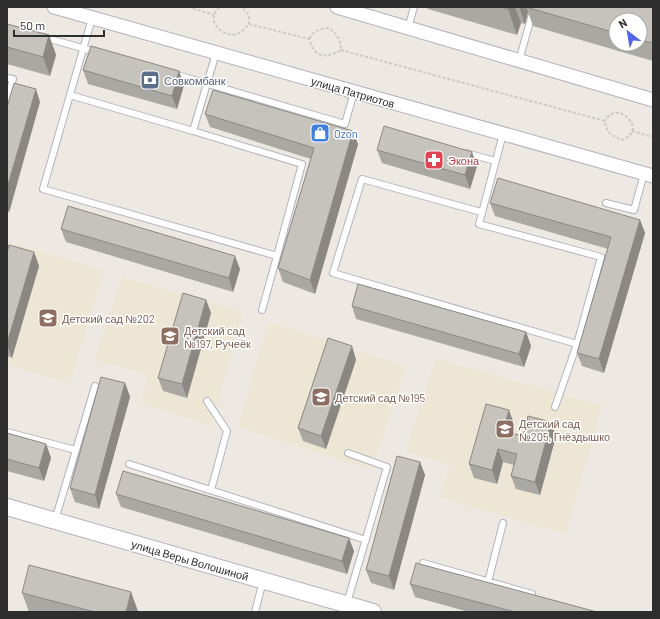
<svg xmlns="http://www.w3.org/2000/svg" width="660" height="619" font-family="Barlow,sans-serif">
  <rect width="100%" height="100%" fill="#ede9e2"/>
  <path fill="#ede6d4" d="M 7,242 L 104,270 L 69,384 L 7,365 Z
    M 122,277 L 243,312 L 211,426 L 141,404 L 148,375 L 95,360 Z
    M 268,322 L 406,366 L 372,470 L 238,427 Z
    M 436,358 L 602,406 L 565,534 L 440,497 L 450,465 L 406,452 Z"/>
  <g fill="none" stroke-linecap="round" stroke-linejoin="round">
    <defs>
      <path id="service" d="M 92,18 L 43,189 L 277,256 L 302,164 L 193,131 L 216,53
        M 408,28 L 414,7
        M 43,37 L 96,52
        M 519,61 L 534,7
        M 174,74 L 345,124 L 354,92
        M 7,78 L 13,79 L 7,100
        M 70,95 L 193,131
        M 466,153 L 495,161
        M 606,203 L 634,210 L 644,174
        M 481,212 L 362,179 L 333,273 L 577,344 L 601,257 L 479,224 L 503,134
        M 262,310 L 277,256
        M 207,401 L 227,431 L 211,490
        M 555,407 L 577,344
        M 7,432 L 76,450 L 55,520
        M 76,450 L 95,386
        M 129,464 L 366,540
        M 423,563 L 532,594
        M 488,582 L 503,523
        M 347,603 L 387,467 L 348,453
        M 255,612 L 263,581"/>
      <path id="minor" d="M 54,7 L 653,176
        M 337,7 L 653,100"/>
      <path id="tertiary" d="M 7,507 L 373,612"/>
    </defs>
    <use href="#service" stroke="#b2b3bc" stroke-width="8"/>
    <use href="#minor" stroke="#b2b3bc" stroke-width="15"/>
    <use href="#tertiary" stroke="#b2b3bc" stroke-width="18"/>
    <path stroke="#c9c9c9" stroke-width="2" stroke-dasharray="3 2" stroke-linecap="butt" d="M 188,7 L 214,15
      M 219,7 C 218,9 215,12 214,15 C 211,27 226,37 237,34 C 242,32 246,27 249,24 L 249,15 L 242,7
      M 249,24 L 309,39 C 315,58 325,59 341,50 C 341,39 337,35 329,28 C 319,29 315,30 309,39
      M 341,50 L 605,121 C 606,133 612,136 622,140 C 650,130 616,98 605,121
      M 632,131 L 653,137"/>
    <use href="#service" stroke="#fff" stroke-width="6"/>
    <use href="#minor" stroke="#fff" stroke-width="13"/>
    <use href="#tertiary" stroke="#fff" stroke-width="16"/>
  </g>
  <path fill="#aaa8a3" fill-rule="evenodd" d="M 427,7 L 653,7 L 653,61 L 533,26 L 528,12 L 525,24 L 521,23 L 517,35 L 428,9 ZM 616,20 L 640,20 L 640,44 L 616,44 Z
    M 7,24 L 49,35 L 56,55 L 50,76 L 7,64 Z
    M 83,70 L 179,71 L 184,85 L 177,109 L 88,84 Z
    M 205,114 L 358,144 L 315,294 L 283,282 L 278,268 L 311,159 L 210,127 Z
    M 377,150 L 477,166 L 470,189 L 382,163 Z
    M 490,203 L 640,220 L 645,233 L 604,373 L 582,366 L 577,353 L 608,249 L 495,216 Z
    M 61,229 L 240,269 L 233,292 L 66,242 Z
    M 34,252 L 39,266 L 12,358 L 7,356 L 7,253 Z
    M 206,300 L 211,313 L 187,398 L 163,391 L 158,378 Z
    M 352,306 L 526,332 L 531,346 L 524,367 L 356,319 Z
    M 352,346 L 356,360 L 326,449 L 303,441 L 298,428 Z
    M 125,383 L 130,397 L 99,509 L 75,502 L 70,488 Z
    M 514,424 L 511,433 L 523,436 L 556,436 L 540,495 L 516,489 L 511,476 L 514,465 L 503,462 L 497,484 L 474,478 L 469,464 Z
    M 7,433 L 46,444 L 51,458 L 44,481 L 7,471 Z
    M 420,462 L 425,475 L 394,590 L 371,583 L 366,570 Z
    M 116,494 L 354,551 L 347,574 L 121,507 Z
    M 410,584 L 597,612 L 469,612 L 415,597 Z
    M 22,593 L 138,611 L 138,612 L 29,612 Z"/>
  <path fill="#8b8884" d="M 508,7 L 515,7 L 521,23 L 517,35 L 508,9 Z
    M 519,7 L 526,7 L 528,12 L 525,24 Z
    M 49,35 L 56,55 L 50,76 L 43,57 Z
    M 179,71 L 184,85 L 177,109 L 172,96 Z
    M 36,89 L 40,102 L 9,213 L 7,208 L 7,188 Z
    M 353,131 L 358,144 L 315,294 L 310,280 Z
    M 472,152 L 477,166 L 470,189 L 465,175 Z
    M 640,220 L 645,233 L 604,373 L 599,359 Z
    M 34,252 L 39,266 L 12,358 L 7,344 Z
    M 235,256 L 240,269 L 233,292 L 229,278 Z
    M 206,300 L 211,313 L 187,398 L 182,384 Z
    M 526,332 L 531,346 L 524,367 L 519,354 Z
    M 352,346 L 356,360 L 326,449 L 321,436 Z
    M 125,383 L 130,397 L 99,509 L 95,495 Z
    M 509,410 L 514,424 L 508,445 L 503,431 Z
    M 551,422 L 556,436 L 540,495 L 535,482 Z
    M 46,444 L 51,458 L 44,481 L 39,468 Z
    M 498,449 L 503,462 L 497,484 L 492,470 Z
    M 420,462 L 425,475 L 394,590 L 389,576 Z
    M 349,538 L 354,551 L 347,574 L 342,561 Z
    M 131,592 L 138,611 L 138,612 L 126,612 Z"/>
  <path fill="#c6c3bd" stroke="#8b8884" d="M 501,7 L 508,7 L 508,9 Z
    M 526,7 L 653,7 L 653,43 L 640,40 L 640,20 L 616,20 L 616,33 Z
    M 7,24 L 49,35 L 43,57 L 7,47 Z
    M 91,46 L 179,71 L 172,96 L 83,70 Z
    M 14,83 L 36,89 L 7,188 L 7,107 Z
    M 213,90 L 353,131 L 310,280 L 278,268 L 314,148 L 205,114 Z
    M 384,126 L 472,152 L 465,175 L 377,150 Z
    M 498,178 L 640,220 L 599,359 L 577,353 L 611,237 L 490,203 Z
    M 68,206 L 235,256 L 229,278 L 61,229 Z
    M 9,245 L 34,252 L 7,344 L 7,253 Z
    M 358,284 L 526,332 L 519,354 L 352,306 Z
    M 183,293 L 206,300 L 182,384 L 158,378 Z
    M 328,338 L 352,346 L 321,436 L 298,428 Z
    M 101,377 L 125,383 L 95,495 L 70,488 Z
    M 486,404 L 509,410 L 503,431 L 523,436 L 528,416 L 551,422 L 535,482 L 511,476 L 517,454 L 498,449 L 492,470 L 469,464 Z
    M 7,433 L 46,444 L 39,468 L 7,459 Z
    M 397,456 L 420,462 L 389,576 L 366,570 Z
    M 123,471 L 349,538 L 342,561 L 116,494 Z
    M 416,563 L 597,612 L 515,612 L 410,584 Z
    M 29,565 L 131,592 L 126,612 L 95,612 L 22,593 Z"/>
  <defs>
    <symbol id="bank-square" viewBox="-11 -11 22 22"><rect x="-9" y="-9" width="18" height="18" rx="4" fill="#5c6f8a" stroke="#fff"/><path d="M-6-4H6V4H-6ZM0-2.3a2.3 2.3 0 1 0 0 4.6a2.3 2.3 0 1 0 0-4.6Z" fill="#fff"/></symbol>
    <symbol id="shop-square" viewBox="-11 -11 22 22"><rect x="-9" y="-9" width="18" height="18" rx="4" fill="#3f7fe0" stroke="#fff"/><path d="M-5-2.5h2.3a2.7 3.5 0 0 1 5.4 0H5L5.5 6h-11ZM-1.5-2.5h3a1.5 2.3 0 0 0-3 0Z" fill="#fff"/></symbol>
    <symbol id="pharmacy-square" viewBox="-11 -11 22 22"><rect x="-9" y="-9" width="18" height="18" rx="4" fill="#e0444e" stroke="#fff"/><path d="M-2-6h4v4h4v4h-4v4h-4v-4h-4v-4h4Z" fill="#fff"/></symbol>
    <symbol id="school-square" viewBox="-11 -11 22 22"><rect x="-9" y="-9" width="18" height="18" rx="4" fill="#8d6e63" stroke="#fff"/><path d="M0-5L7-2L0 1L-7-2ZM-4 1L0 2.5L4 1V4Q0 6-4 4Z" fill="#fff"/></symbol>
  </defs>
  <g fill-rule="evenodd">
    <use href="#bank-square" x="139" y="69" width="22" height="22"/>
    <use href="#shop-square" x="309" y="122" width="22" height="22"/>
    <use href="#pharmacy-square" x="423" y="149" width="22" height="22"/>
    <use href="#school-square" x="37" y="307" width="22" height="22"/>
    <use href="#school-square" x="159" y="325" width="22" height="22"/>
    <use href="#school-square" x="310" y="386" width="22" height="22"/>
    <use href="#school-square" x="494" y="418" width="22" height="22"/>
  </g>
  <g text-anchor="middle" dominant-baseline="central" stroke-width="3" stroke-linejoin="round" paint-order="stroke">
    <g font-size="11" fill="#4e5e75" stroke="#fff" text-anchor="start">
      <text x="164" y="80">Совкомбанк</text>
    </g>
    <g font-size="11" fill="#2e2e2e" stroke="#fff">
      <text transform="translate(353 92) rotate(16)">улица Патриотов</text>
      <text transform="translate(190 560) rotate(16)">улица Веры Волошиной</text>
    </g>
    <g font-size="11" fill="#366cbe" stroke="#fff" text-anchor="start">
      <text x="334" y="133">Ozon</text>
    </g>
    <g font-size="11" fill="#be3a42" stroke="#fff" text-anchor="start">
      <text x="448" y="160">Экона</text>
    </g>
    <g font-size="11" fill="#785e54" stroke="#fff" text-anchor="start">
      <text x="62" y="318">Детский сад №202</text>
      <text x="184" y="330">Детский сад<tspan x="184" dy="13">№197, Ручеёк</tspan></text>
      <text x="335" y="397">Детский сад №195</text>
      <text x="519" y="423">Детский сад<tspan x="519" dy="13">№205, Гнёздышко</tspan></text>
    </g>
  </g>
  <rect width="660" height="619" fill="none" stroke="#2e2e2e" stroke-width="16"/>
  <g transform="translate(628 32) rotate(329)"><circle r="19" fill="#ffffff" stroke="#ababab"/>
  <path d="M0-3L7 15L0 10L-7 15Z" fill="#5465e8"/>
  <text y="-6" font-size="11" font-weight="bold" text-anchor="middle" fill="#2e2e2e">N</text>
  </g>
  <path d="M14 30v6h90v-6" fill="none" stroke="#2e2e2e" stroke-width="2"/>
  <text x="20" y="30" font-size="12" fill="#2e2e2e" stroke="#ffffff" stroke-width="3" paint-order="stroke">50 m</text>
</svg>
